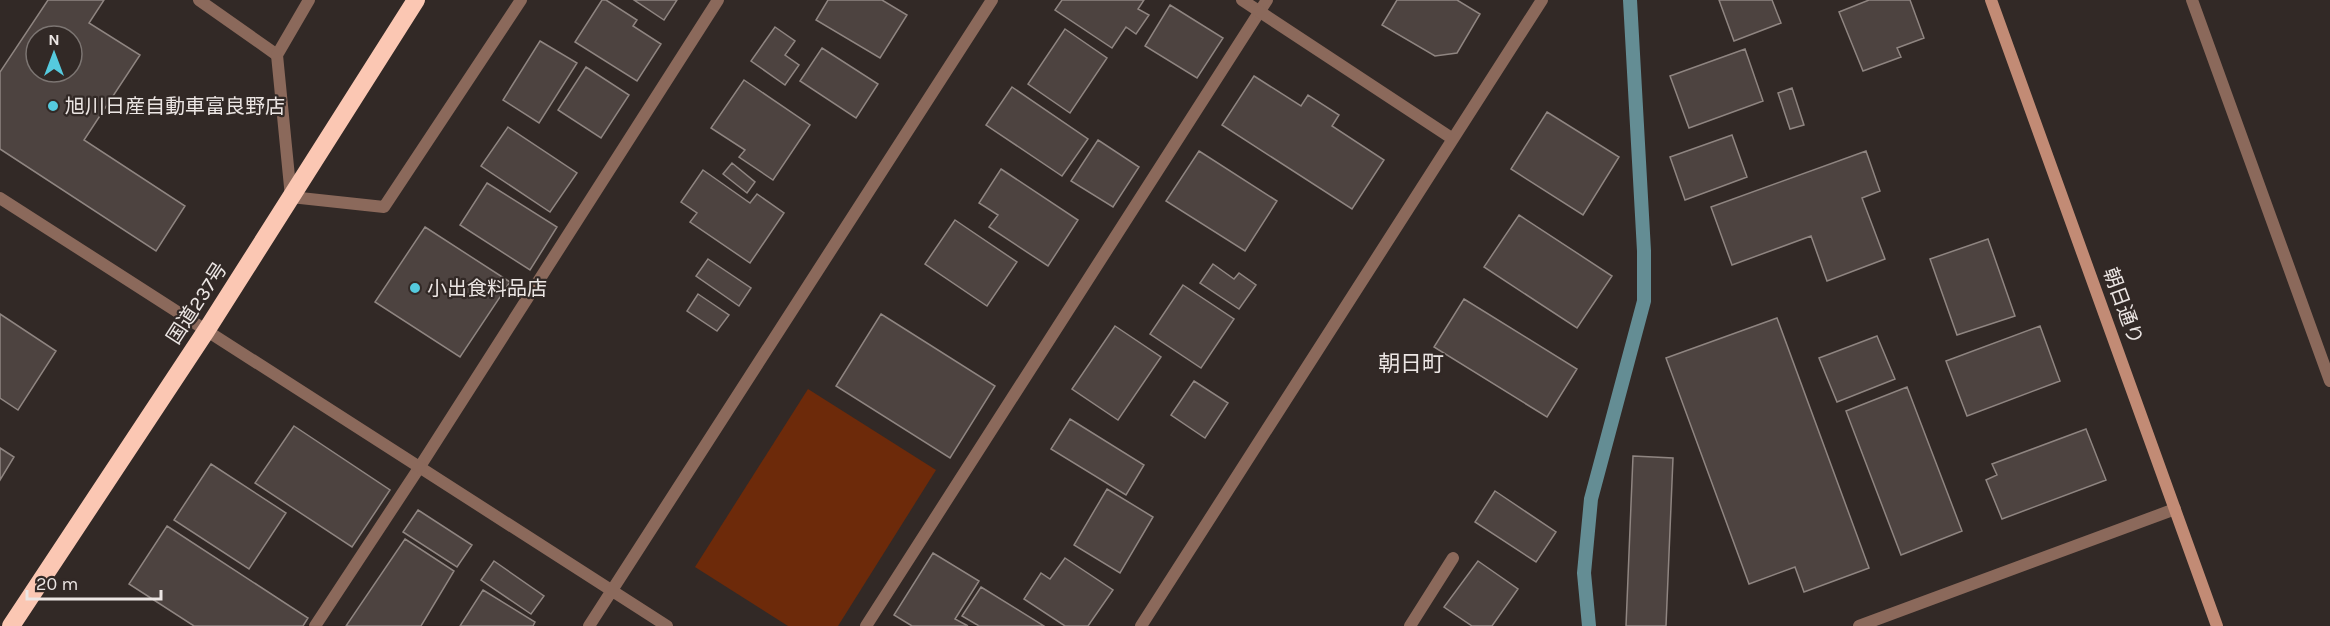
<svg xmlns="http://www.w3.org/2000/svg" width="2330" height="626" font-family="Karla,'Noto Sans JP',sans-serif">
  <rect width="100%" height="100%" fill="#322926"/>
  <path fill="#6d2a0a" d="M 808,389 L 936,470 L 838,626 L 788,626 L 695,567 Z"/>
  <g fill="none" stroke-linecap="round" stroke-linejoin="round">
    <path stroke="#648d94" stroke-width="14" d="M 1589,626 L 1584,573 L 1591,499 L 1644,301 L 1644,251 L 1630,0"/>
  </g>
  <path fill="#4d4340" stroke="#8f8581" stroke-width="1.5" fill-rule="evenodd" d="M 48,0 L 104,0 L 89,23 L 140,55 L 84,140 L 185,206 L 156,251 L 0,149 L 0,72 ZM 36,36 L 72,36 L 72,72 L 36,72 Z
    M 602,0 L 606,0 L 637,20 L 633,26 L 661,44 L 637,81 L 575,42 Z
    M 634,0 L 677,0 L 664,20 Z
    M 828,0 L 882,0 L 907,15 L 880,58 L 816,20 Z
    M 1062,0 L 1144,0 L 1138,9 L 1149,15 L 1136,34 L 1126,27 L 1112,48 L 1055,10 Z
    M 1397,0 L 1457,0 L 1480,14 L 1457,53 L 1435,56 L 1382,25 Z
    M 1719,0 L 1772,0 L 1781,23 L 1734,41 Z
    M 1869,0 L 1910,0 L 1924,38 L 1897,48 L 1901,57 L 1863,71 L 1839,12 Z
    M 1170,5 L 1223,38 L 1197,78 L 1145,46 Z
    M 775,27 L 795,41 L 785,55 L 799,65 L 785,85 L 751,61 Z
    M 1065,29 L 1107,58 L 1070,113 L 1028,84 Z
    M 540,41 L 577,63 L 539,123 L 503,100 Z
    M 822,48 L 878,84 L 856,118 L 800,81 Z
    M 1745,49 L 1763,101 L 1689,128 L 1670,76 Z
    M 586,67 L 629,95 L 601,138 L 558,110 Z
    M 1254,76 L 1301,106 L 1308,95 L 1339,115 L 1332,126 L 1384,160 L 1352,209 L 1222,125 Z
    M 744,80 L 810,125 L 773,180 L 739,157 L 745,150 L 711,128 Z
    M 1012,87 L 1088,139 L 1062,176 L 986,125 Z
    M 1792,88 L 1804,125 L 1790,129 L 1778,93 Z
    M 1547,112 L 1619,157 L 1583,215 L 1511,169 Z
    M 508,127 L 577,173 L 550,212 L 481,166 Z
    M 1732,135 L 1747,177 L 1685,200 L 1670,157 Z
    M 1098,140 L 1139,167 L 1113,207 L 1071,181 Z
    M 1199,151 L 1277,201 L 1245,251 L 1166,201 Z
    M 1866,151 L 1880,191 L 1862,198 L 1885,259 L 1827,281 L 1811,236 L 1732,265 L 1711,207 Z
    M 732,163 L 755,182 L 747,193 L 723,174 Z
    M 1001,169 L 1078,220 L 1048,266 L 989,227 L 998,215 L 979,203 Z
    M 703,170 L 750,203 L 757,194 L 784,213 L 750,263 L 690,222 L 697,213 L 681,202 Z
    M 487,183 L 557,227 L 530,270 L 460,225 Z
    M 1519,215 L 1612,276 L 1577,328 L 1484,267 Z
    M 955,220 L 1017,262 L 987,306 L 925,264 Z
    M 425,227 L 510,282 L 460,357 L 375,302 Z
    M 1988,239 L 2015,316 L 1957,335 L 1930,259 Z
    M 708,259 L 751,288 L 739,306 L 696,276 Z
    M 1213,264 L 1234,279 L 1239,273 L 1256,285 L 1239,309 L 1200,283 Z
    M 1183,285 L 1234,319 L 1201,368 L 1150,334 Z
    M 698,294 L 729,315 L 717,331 L 687,311 Z
    M 1464,299 L 1577,369 L 1547,417 L 1434,347 Z
    M 0,314 L 56,351 L 18,410 L 0,398 Z
    M 881,314 L 995,386 L 950,458 L 836,386 Z
    M 1777,318 L 1869,568 L 1804,592 L 1795,567 L 1749,584 L 1666,358 Z
    M 1115,326 L 1161,357 L 1118,420 L 1072,389 Z
    M 2040,326 L 2060,381 L 1967,416 L 1946,361 Z
    M 1877,336 L 1895,379 L 1837,402 L 1819,358 Z
    M 1194,381 L 1228,403 L 1205,438 L 1171,415 Z
    M 1907,387 L 1962,531 L 1901,555 L 1846,411 Z
    M 1070,419 L 1144,465 L 1126,495 L 1051,449 Z
    M 294,426 L 390,490 L 352,547 L 255,483 Z
    M 2086,429 L 2106,480 L 2002,519 L 1986,480 L 1997,475 L 1992,464 Z
    M 0,448 L 14,457 L 0,480 Z
    M 1633,456 L 1673,458 L 1666,626 L 1626,626 Z
    M 211,464 L 286,513 L 249,569 L 174,520 Z
    M 1107,489 L 1153,517 L 1120,573 L 1074,545 Z
    M 1495,491 L 1556,532 L 1536,562 L 1475,522 Z
    M 418,510 L 472,545 L 457,567 L 403,532 Z
    M 167,526 L 308,618 L 303,626 L 194,626 L 129,584 Z
    M 405,539 L 454,571 L 421,626 L 346,626 Z
    M 933,553 L 979,581 L 955,619 L 968,626 L 912,626 L 894,615 Z
    M 1065,558 L 1113,590 L 1088,626 L 1065,626 L 1024,599 L 1041,573 L 1050,579 Z
    M 494,561 L 544,596 L 531,614 L 481,580 Z
    M 1478,561 L 1518,589 L 1492,626 L 1472,626 L 1444,607 Z
    M 981,587 L 1044,626 L 979,626 L 962,616 Z
    M 483,590 L 535,622 L 533,626 L 460,626 Z"/>
  <g fill="none" stroke-linecap="round" stroke-linejoin="round">
    <path stroke="#8b695b" stroke-width="12" d="M 199,0 L 277,55
      M 2192,0 L 2330,381
      M 315,626 L 419,468 L 718,0
      M 866,626 L 1267,0
      M 1410,626 L 1453,558"/>
    <path stroke="#8b695b" stroke-width="12" d="M 309,0 L 277,55 L 291,197 L 384,207 L 521,0
      M 1242,0 L 1453,139
      M 0,198 L 667,626
      M 589,626 L 992,0
      M 1141,626 L 1542,0
      M 1859,626 L 2175,509"/>
    <path stroke="#c28b75" stroke-width="12" d="M 1991,0 L 2217,626"/>
    <path stroke="#fbc7b3" stroke-width="18" d="M 11,626 L 206,331 L 416,0"/>
  </g>
  <g fill="#55cade" stroke="#322926" stroke-width="2">
    <circle cx="53" cy="106" r="6"/>
    <circle cx="415" cy="288" r="6"/>
  </g>
  <g text-anchor="middle" dominant-baseline="central" stroke-width="4.5" stroke-linejoin="round" paint-order="stroke">
    <g font-size="20" fill="#ece6e4" stroke="#322926" text-anchor="start">
      <text x="65" y="106">旭川日産自動車富良野店</text>
      <text x="427" y="288">小出食料品店</text>
    </g>
    <g font-size="20" fill="#ece6e4" stroke="#322926">
      <text transform="translate(197 303) rotate(-57)">国道237号</text>
      <text transform="translate(2123 306) rotate(70)">朝日通り</text>
    </g>
    <g font-size="22" fill="#ece6e4" stroke="#322926">
      <text x="1411" y="364">朝日町</text>
    </g>
  </g>
  <g transform="translate(54 54)"><circle r="28" fill="#322926" stroke="#7c7572" stroke-width="1.5"/>
  <path d="M0-4.5L10 22L0 15L-10 22Z" fill="#55cade"/>
  <text y="-9" font-size="16" font-weight="bold" text-anchor="middle" fill="#ece6e4">N</text>
  </g>
  <path d="M27 590v9h134v-9" fill="none" stroke="#ece6e4" stroke-width="3"/>
  <text x="36" y="590" font-size="18" fill="#ece6e4" stroke="#322926" stroke-width="4.5" paint-order="stroke">20 m</text>
</svg>
